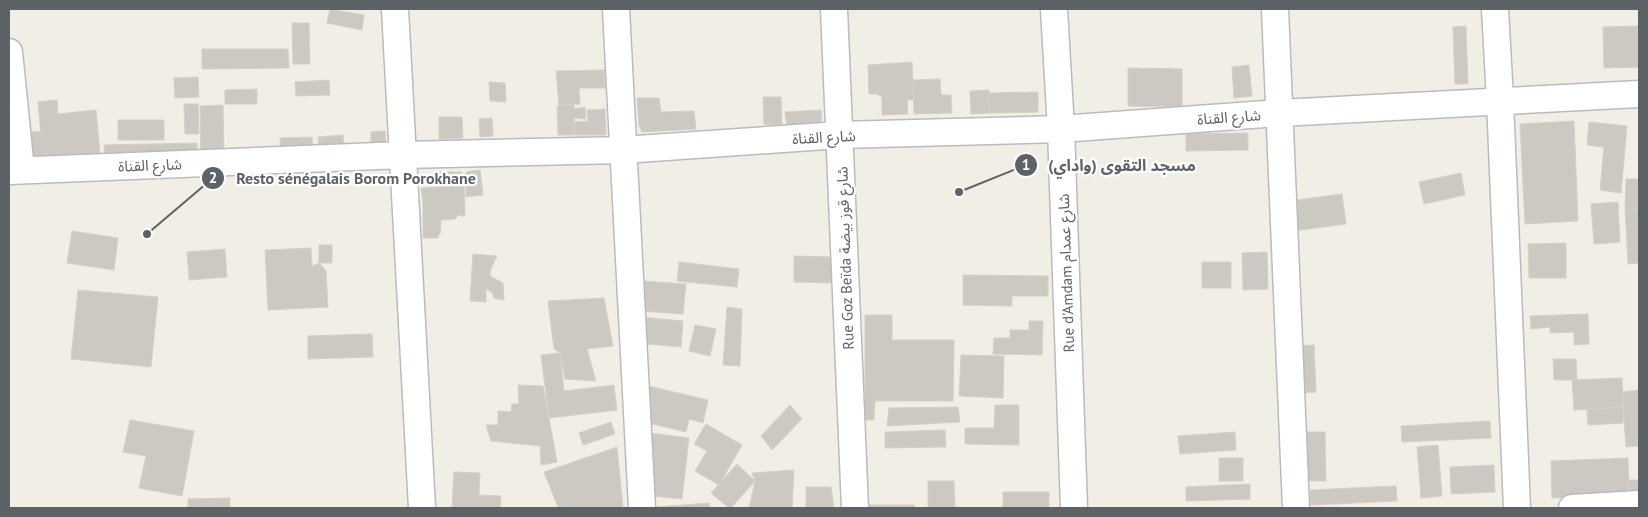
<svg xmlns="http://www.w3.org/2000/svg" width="1648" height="517" font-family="'PT Sans','Noto Sans Arabic',sans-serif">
  <rect width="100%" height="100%" fill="#f1eee6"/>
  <path fill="#ccc9c3" stroke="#d6d0c4" d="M 330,9 L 364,15 L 362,30 L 327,23 Z
    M 292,23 L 309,23 L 310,64 L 293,64 Z
    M 1466,26 L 1468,84 L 1455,84 L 1453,27 Z
    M 1639,26 L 1639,67 L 1604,68 L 1603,27 Z
    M 202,49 L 288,49 L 289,68 L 202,69 Z
    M 912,62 L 914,100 L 907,100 L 908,114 L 882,115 L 882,97 L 877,94 L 869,94 L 868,65 Z
    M 1249,65 L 1252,96 L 1234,98 L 1232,67 Z
    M 1128,68 L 1182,69 L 1182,107 L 1128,106 Z
    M 604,70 L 605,88 L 579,88 L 580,104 L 559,105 L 556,71 Z
    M 198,77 L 199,97 L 175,98 L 174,78 Z
    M 940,79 L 941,95 L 951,95 L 952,113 L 914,114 L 913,80 Z
    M 329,80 L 330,95 L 296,96 L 295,82 Z
    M 489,82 L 505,83 L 506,102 L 490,101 Z
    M 257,89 L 257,104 L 225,104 L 225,90 Z
    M 989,90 L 990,113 L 971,114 L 970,91 Z
    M 1038,92 L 1038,112 L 990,113 L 989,93 Z
    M 763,97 L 781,97 L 782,125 L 764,124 Z
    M 637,98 L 659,98 L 661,112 L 694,111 L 696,129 L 642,132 L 639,125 Z
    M 57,100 L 58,114 L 96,110 L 101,165 L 44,170 L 38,102 Z
    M 184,104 L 198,104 L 199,134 L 185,134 Z
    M 574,104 L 574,109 L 585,107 L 586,119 L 574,118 L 574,135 L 558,135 L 557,106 Z
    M 223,105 L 224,158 L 201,158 L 200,106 Z
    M 605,109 L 606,135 L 574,135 L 574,122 L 588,121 L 587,110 Z
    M 821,110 L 822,125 L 787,127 L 785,112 Z
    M 439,117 L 462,117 L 463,138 L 439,139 Z
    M 492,118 L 493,136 L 480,137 L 479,119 Z
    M 118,120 L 164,120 L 164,140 L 118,140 Z
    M 1574,121 L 1578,221 L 1525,224 L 1520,124 Z
    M 1589,122 L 1627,126 L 1621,193 L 1600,190 L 1604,147 L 1587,145 Z
    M 45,131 L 48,159 L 34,160 L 31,132 Z
    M 385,131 L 386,146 L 371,147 L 371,132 Z
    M 1248,133 L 1248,150 L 1186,151 L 1186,134 Z
    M 343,135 L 344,153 L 319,154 L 318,137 Z
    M 312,137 L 313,153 L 281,155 L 280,138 Z
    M 197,143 L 197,161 L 105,162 L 104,145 Z
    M 480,170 L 483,195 L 466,197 L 466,172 Z
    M 438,172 L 462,172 L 462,180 L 450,181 L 450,184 L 438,185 Z
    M 1461,173 L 1465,195 L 1424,204 L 1419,182 Z
    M 1626,179 L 1639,179 L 1639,209 L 1625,208 Z
    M 464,180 L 465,216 L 460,216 L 459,214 L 455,219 L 441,220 L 440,234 L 438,235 L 438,238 L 423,238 L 423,202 L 421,188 L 451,186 L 450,181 Z
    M 1342,194 L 1346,224 L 1293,231 L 1289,201 Z
    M 1618,202 L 1620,242 L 1594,244 L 1591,204 Z
    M 1625,208 L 1639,209 L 1639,263 L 1628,264 Z
    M 72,231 L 118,238 L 114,270 L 67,263 Z
    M 1566,243 L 1566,278 L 1529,278 L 1528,244 Z
    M 319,245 L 332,245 L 332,263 L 319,263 Z
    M 311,248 L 312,266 L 319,263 L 326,271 L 328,307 L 268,310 L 265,250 Z
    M 225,249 L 227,277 L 189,280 L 187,252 Z
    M 1267,252 L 1268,289 L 1243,290 L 1242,253 Z
    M 473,254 L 497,256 L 491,268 L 490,276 L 503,283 L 504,300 L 494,298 L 492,292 L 486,289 L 486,302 L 470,301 Z
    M 794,256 L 832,257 L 831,283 L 794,282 Z
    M 679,262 L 739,269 L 737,287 L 677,281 Z
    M 1202,262 L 1231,262 L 1231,288 L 1202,288 Z
    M 963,275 L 1048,276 L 1048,296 L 1012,296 L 1012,306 L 963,305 Z
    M 643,281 L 686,284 L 683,314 L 641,311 Z
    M 78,290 L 158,297 L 151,367 L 71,359 Z
    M 604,298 L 613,346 L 587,349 L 596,381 L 565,379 L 560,353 L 554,349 L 548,301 Z
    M 727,307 L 742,309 L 740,366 L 723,365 Z
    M 1588,314 L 1589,344 L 1574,345 L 1574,332 L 1550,333 L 1550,327 L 1531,329 L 1530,316 Z
    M 865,315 L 892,315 L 892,340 L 954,340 L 953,401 L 875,401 L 874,420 L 865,420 Z
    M 639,317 L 683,321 L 681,347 L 636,343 Z
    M 1029,321 L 1043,321 L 1042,355 L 993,354 L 994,338 L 1010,338 L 1010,330 L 1029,330 Z
    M 695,325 L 716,329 L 710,356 L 689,351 Z
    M 372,334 L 373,357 L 308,359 L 308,336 Z
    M 1314,345 L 1316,392 L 1300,393 L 1298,346 Z
    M 560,353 L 564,391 L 614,385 L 617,410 L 549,418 L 541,355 Z
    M 961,355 L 1004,356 L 1003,398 L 959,396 Z
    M 1553,359 L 1576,359 L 1577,380 L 1554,380 Z
    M 1622,378 L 1623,407 L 1574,410 L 1572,380 Z
    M 518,385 L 543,386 L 557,462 L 541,465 L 540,446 L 491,441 L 486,425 L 498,425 L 498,411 L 511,412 L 512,404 L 519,404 Z
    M 648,386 L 708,400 L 703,423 L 689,419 L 686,432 L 640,421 Z
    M 1639,390 L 1639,446 L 1626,447 L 1622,392 Z
    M 790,405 L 802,419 L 772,450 L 761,436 Z
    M 995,405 L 1019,405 L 1019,445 L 965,444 L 965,428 L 994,428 Z
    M 958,407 L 960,422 L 887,426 L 889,408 Z
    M 1623,407 L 1623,423 L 1588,425 L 1587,409 Z
    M 130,420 L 194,431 L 182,496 L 139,488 L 146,456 L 123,452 Z
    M 1490,421 L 1491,438 L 1402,442 L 1401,426 Z
    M 611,422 L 615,434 L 583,445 L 579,433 Z
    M 706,424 L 742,445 L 719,485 L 695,471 L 707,451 L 694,444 Z
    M 945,430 L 946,447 L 885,448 L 885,432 Z
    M 1235,432 L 1236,450 L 1180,454 L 1178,436 Z
    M 1307,432 L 1325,432 L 1326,481 L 1308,481 Z
    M 650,433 L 689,438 L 682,499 L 642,495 Z
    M 1438,445 L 1442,496 L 1421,498 L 1417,447 Z
    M 617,447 L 623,508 L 558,507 L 544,472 Z
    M 1219,458 L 1243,458 L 1243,481 L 1219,481 Z
    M 1628,458 L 1629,496 L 1552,498 L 1551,461 Z
    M 737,464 L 755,481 L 731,508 L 729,508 L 711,493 Z
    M 1494,465 L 1495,492 L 1451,494 L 1450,467 Z
    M 794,470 L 792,508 L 749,508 L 755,481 L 752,473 Z
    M 454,472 L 480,473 L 479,495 L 501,496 L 500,508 L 452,507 Z
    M 1629,480 L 1639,480 L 1639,495 L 1629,496 Z
    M 928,481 L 954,481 L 955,508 L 928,508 Z
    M 1250,484 L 1250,499 L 1186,501 L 1186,487 Z
    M 1396,486 L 1397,501 L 1311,505 L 1310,490 Z
    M 806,487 L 831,487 L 834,508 L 806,508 Z
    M 1003,492 L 1049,492 L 1049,508 L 1003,508 Z
    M 230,498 L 230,508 L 188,508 L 188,499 Z
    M 709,503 L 710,508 L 656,508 L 656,507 Z
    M 867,505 L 914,505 L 914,508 L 867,508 Z"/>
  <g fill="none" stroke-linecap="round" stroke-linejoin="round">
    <defs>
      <path id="street" d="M 395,9 L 422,508
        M 616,9 L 642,508
        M 834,9 L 855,508
        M 1054,9 L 1061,129 L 1074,508
        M 1275,9 L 1296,508
        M 1495,9 L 1500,100 L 1517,508
        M 9,52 L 21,170
        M 9,171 L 403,155 L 623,150 L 840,135 L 1061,129 L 1280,113 L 1639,94
        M 1572,508 L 1639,504"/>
    </defs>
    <use href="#street" stroke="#b8bcc0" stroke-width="29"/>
    <use href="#street" stroke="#fff" stroke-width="26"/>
  </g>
  <g text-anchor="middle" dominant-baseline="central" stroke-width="4.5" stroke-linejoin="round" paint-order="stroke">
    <g font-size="15" fill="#5d6267" stroke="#fff">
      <text transform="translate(1229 117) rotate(-4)">شارع القناة</text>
      <text transform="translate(824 137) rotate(-3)">شارع القناة</text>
      <text transform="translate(150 165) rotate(-2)">شارع القناة</text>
      <text transform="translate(845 258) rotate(-92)">Rue Goz Beïda شارع قوز بيضة</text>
      <text transform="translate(1066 273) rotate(-92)">Rue d'Amdam شارع عمدام</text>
    </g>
  </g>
  <path fill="none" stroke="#5d6267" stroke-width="2" d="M959 192L1026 165M147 234L213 178"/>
  <g fill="#5d6267" stroke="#fff" stroke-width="2">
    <circle cx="959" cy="192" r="5"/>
    <circle cx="147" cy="234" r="5"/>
    <circle cx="1026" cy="165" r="12"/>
    <circle cx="213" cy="178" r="12"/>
  </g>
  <g font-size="15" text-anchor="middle" font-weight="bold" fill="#fff">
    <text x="1026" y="170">1</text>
    <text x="213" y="183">2</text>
  </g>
  <g font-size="16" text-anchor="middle" font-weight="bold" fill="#5d6267" stroke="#fff" stroke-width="4.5" stroke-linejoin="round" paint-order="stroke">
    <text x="1122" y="171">مسجد التقوى (واداي)</text>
    <text x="356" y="184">Resto sénégalais Borom Porokhane</text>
  </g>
  <rect width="1648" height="517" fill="none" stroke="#5d6267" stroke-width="20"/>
</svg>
